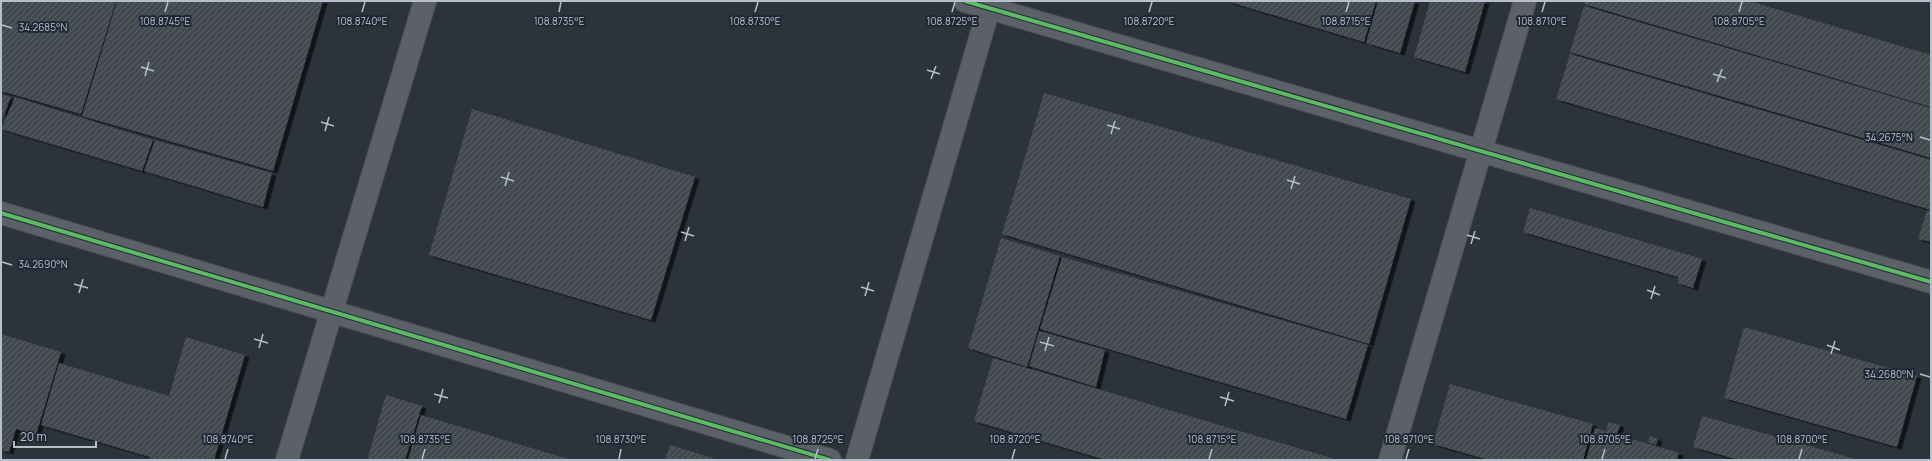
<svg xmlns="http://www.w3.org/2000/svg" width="1932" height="461" font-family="Manrope,sans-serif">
  <defs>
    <pattern id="building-hatch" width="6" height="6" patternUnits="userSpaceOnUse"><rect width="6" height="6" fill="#43484f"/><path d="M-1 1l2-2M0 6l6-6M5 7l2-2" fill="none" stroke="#5c6167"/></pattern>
    <filter id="shadow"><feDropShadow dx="4.5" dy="2.5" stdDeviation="0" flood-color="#0009"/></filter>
  </defs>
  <rect width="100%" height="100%" fill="#2c333a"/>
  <path fill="url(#building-hatch)" filter="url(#shadow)" d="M 1,1 L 116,1 L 81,114 L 1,91 Z
    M 117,1 L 323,1 L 273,171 L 82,116 Z
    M 1226,1 L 1376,1 L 1364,42 Z
    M 1378,1 L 1415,1 L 1400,53 L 1366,43 Z
    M 1430,1 L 1485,1 L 1465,72 L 1414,57 Z
    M 1585,1 L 1749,1 L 1931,55 L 1931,107 L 1584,4 Z
    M 1584,6 L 1931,108 L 1931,158 L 1570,52 Z
    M 1570,54 L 1931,160 L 1931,210 L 1556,99 Z
    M 1044,93 L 1411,199 L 1369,344 L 1002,234 Z
    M 1,94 L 11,97 L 1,122 Z
    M 15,97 L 153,140 L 142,171 L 1,129 Z
    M 472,109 L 695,177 L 651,320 L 429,255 Z
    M 155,140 L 272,173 L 263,207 L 144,171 Z
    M 1530,208 L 1702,259 L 1693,288 L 1678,283 L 1678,277 L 1523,232 Z
    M 1927,210 L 1931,211 L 1931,242 L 1918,239 Z
    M 1001,238 L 1060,256 L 1027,367 L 968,348 Z
    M 1062,257 L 1368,345 L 1346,419 L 1040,329 Z
    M 1744,327 L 1917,376 L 1897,447 L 1724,398 Z
    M 1039,331 L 1105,350 L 1096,387 L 1029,366 Z
    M 1,334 L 61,352 L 36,435 L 16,429 L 9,452 L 1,450 Z
    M 186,337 L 245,355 L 214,460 L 149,460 L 150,457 L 41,425 L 59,363 L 169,396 Z
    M 993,358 L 1338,460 L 1106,460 L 974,421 Z
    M 1450,384 L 1593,424 L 1583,460 L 1489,460 L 1433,444 Z
    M 386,395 L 422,406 L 405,460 L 367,460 Z
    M 421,415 L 572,460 L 408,460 Z
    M 1702,416 L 1859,460 L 1739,460 L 1693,447 Z
    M 1608,422 L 1620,425 L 1617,434 L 1606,431 Z
    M 1595,428 L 1679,453 L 1677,460 L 1586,460 Z
    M 1650,436 L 1658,439 L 1656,445 L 1648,442 Z
    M 670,445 L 719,460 L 665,460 Z"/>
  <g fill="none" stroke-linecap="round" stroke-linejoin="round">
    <defs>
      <path id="minor" d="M 965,1 L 1931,282
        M 1,213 L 830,460
        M 287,460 L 425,1
        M 857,460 L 991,1
        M 1390,460 L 1525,1"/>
    </defs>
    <use href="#minor" stroke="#4a4f55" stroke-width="24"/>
    <use href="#minor" stroke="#5c6168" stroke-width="22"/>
    <defs>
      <path id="cycleway" d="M 965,1 L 1931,282
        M 1,213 L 830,460"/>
    </defs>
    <use href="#cycleway" stroke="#1f2935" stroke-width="6"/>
    <use href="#cycleway" stroke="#5cba63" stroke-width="4"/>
  </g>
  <path fill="none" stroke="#b6bfcb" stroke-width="1.5" d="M 165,12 L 168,2M 362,12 L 365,2M 559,12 L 561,2M 755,12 L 758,2M 952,12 L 955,2M 1149,12 L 1152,2M 1346,12 L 1349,2M 1542,12 L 1545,2M 1739,12 L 1742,2M 2,25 L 12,28M 141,67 L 154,71M 927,70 L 940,74M 1713,74 L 1726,78M 145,76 L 149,62M 931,79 L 936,66M 1717,82 L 1722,69M 321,122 L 334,126M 1107,125 L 1120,129M 325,131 L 329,117M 1111,134 L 1115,121M 1920,137 L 1930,140M 501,177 L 514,181M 1287,180 L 1300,184M 505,186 L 509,172M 1291,189 L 1295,176M 681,232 L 694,236M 1467,235 L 1480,239M 685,241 L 689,227M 1471,244 L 1475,231M 2,262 L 12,265M 74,284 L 88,288M 861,287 L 874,291M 1647,290 L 1660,295M 79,293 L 83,279M 865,296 L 869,282M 1651,299 L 1655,286M 254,339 L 268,343M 1040,342 L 1054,346M 1827,345 L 1840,350M 259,348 L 263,334M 1045,351 L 1049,337M 1831,354 L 1835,341M 1920,374 L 1930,377M 434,394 L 448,398M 1220,397 L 1234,401M 439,403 L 443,389M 1225,406 L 1229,392M 225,459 L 228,449M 422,459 L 425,449M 619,459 L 621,449M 815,459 L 818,449M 1012,459 L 1015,449M 1209,459 L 1212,449M 1406,459 L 1409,449M 1602,459 L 1605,449M 1799,459 L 1802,449"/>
  <g font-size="10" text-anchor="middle" fill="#b6bfcb" stroke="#1f2935" stroke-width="4" stroke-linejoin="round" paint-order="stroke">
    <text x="165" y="25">108.8745°E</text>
    <text x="362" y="25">108.8740°E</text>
    <text x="559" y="25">108.8735°E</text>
    <text x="755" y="25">108.8730°E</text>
    <text x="952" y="25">108.8725°E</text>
    <text x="1149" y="25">108.8720°E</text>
    <text x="1346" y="25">108.8715°E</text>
    <text x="1542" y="25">108.8710°E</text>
    <text x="1739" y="25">108.8705°E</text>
    <text x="43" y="31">34.2685°N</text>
    <text x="1889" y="141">34.2675°N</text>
    <text x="43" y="268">34.2690°N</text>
    <text x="1889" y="378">34.2680°N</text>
    <text x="228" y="443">108.8740°E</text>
    <text x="425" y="443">108.8735°E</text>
    <text x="621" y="443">108.8730°E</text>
    <text x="818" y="443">108.8725°E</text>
    <text x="1015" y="443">108.8720°E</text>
    <text x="1212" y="443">108.8715°E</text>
    <text x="1409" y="443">108.8710°E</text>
    <text x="1605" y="443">108.8705°E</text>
    <text x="1802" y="443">108.8700°E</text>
  </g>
  <rect width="1932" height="461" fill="none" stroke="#b6bfcb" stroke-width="4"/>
  <path d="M14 441v6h82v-6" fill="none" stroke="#b6bfcb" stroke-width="2"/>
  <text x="20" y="441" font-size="12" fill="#b6bfcb" stroke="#1f2935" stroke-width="3" paint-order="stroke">20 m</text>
</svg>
